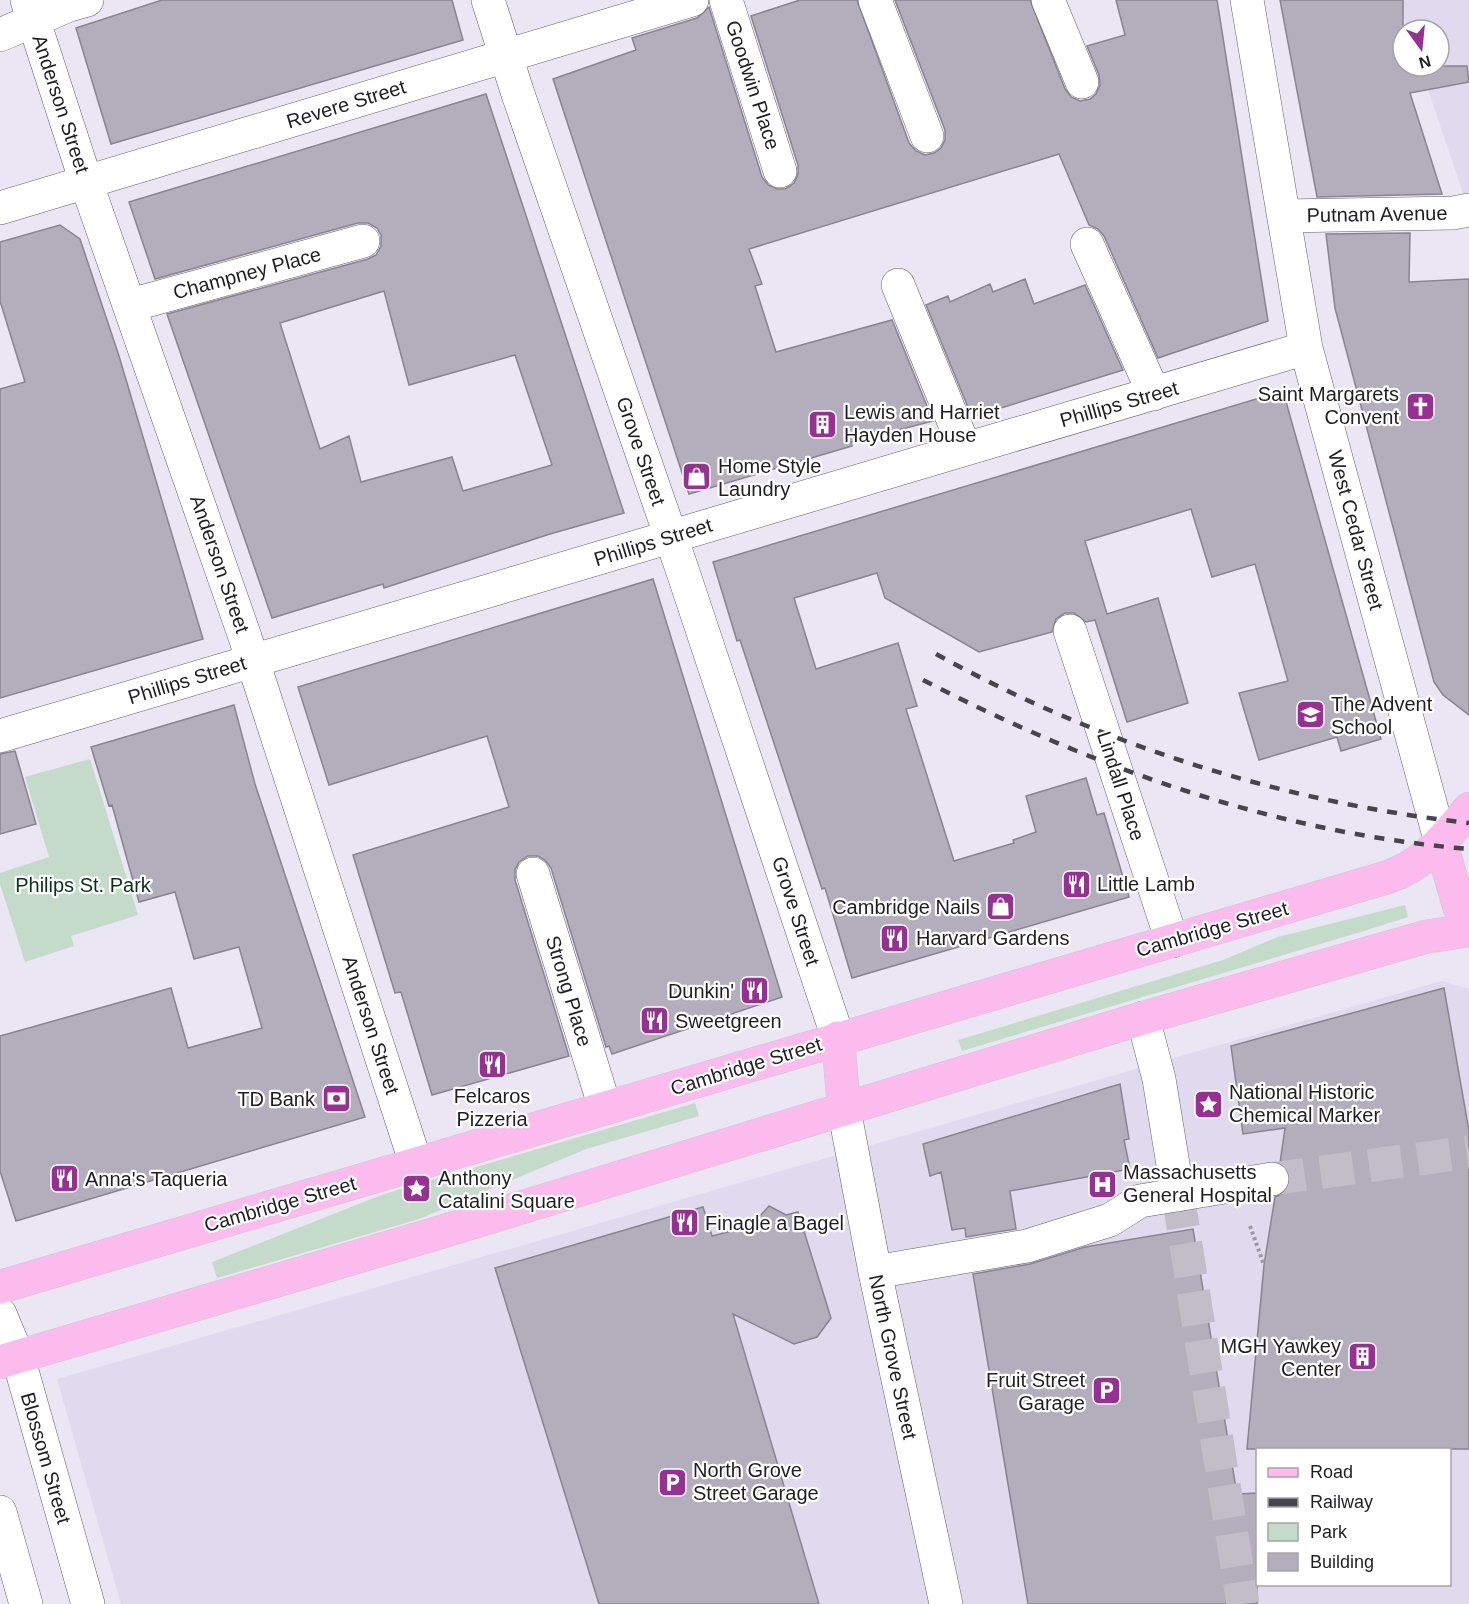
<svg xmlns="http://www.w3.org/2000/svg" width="1469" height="1604" font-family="Helvetica,sans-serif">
  <rect width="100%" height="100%" fill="#eae6f3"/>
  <path fill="#e0daef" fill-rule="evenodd" d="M 1398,0 L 1469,0 L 1469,211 L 1420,66 L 1439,66 L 1439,30 L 1408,30 Z
    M 1442,981 L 1469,989 L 1469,1604 L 121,1604 L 57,1379 ZM 1258,1450 L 1450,1450 L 1450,1584 L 1258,1584 Z"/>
  <path fill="#c3dbc8" d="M 90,759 L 138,915 L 71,936 L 74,946 L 25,962 L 0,884 L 0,873 L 49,857 L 25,777 Z
    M 1405,905 L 1408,917 L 1367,930 L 962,1051 L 958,1040 L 1223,960 L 1278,937 Z
    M 695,1103 L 699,1116 L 586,1149 L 419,1219 L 217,1278 L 212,1262 L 384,1194 Z"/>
  <path fill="#b2aebb" stroke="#888490" stroke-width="1.5" fill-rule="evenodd" d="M 162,0 L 452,0 L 463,40 L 111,144 L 76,28 Z
    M 800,0 L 857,0 L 909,143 L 916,151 L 925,155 L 934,153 L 941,148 L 945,140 L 945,130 L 895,0 L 1030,0 L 1065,89 L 1071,97 L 1080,101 L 1090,99 L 1096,94 L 1100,85 L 1099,75 L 1087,46 L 1125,35 L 1116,0 L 1217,0 L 1268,321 L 1158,358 L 1104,236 L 1098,229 L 1089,225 L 1059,154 L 749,249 L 762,284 L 755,286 L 776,352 L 892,320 L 933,421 L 851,442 L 852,446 L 689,494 L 553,79 L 636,50 L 632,38 L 697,18 L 709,7 L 762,177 L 768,185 L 777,189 L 785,189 L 794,183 L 798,174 L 798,165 L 751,16 Z
    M 1280,0 L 1403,0 L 1403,66 L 1467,66 L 1469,82 L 1410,93 L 1442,194 L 1317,197 Z
    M 486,94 L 624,513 L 550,534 L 384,588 L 383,584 L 272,618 L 167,314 L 368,259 L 376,255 L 381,246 L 381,235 L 377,228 L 368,223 L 358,223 L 155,279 L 129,202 ZM 384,291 L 409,385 L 515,355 L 552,465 L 463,491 L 452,457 L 361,482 L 349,436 L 320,449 L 280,323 Z
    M 60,225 L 80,239 L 119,356 L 203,639 L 0,698 L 0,389 L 25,382 L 0,301 L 0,242 Z
    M 1410,233 L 1409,282 L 1469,279 L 1469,715 L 1443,695 L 1434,682 L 1335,308 L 1326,234 Z
    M 1025,279 L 1034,304 L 1085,285 L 1123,370 L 972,417 L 926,305 L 948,296 L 950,302 L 990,284 L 993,292 Z
    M 1283,391 L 1381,739 L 1341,751 L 1337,737 L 1259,760 L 1239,693 L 1288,681 L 1255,564 L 1212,577 L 1191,509 L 1085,541 L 1107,614 L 1158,598 L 1188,703 L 1127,722 L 1095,620 L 1086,622 L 1074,613 L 1065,613 L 1056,619 L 1052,632 L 979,652 L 885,598 L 877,573 L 794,598 L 816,669 L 898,643 L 917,706 L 906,709 L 954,861 L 1014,843 L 1013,840 L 1036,832 L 1026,796 L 1086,778 L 1097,815 L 1104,813 L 1129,897 L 852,978 L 825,888 L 822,889 L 740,640 L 737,641 L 713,562 Z
    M 653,579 L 782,997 L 612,1054 L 609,1046 L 606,1047 L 551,868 L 545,860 L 538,856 L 528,856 L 519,862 L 515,870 L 515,880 L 569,1056 L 432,1095 L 401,992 L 395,993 L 353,855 L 509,807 L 487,736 L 329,785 L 298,687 Z
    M 234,705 L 255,784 L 365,1117 L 16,1221 L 0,1171 L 0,1036 L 171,988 L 188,1048 L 262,1028 L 239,947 L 194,959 L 175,892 L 139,902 L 112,805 L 109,806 L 91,747 Z
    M 15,751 L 36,824 L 0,834 L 0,754 Z
    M 1444,988 L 1469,1131 L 1469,1449 L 1247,1449 L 1264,1265 L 1275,1197 L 1284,1193 L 1289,1186 L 1291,1177 L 1287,1168 L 1280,1163 L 1285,1128 L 1243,1134 L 1231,1046 Z
    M 1120,1084 L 1129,1139 L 1124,1140 L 1130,1169 L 1010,1191 L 1016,1229 L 966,1237 L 965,1228 L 952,1230 L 941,1172 L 930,1176 L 923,1144 Z
    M 769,1206 L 786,1215 L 798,1212 L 831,1318 L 817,1337 L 794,1344 L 733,1314 L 819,1604 L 599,1604 L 495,1268 L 703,1207 L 712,1236 L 751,1226 Z
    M 1193,1229 L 1237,1494 L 1257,1493 L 1257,1604 L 1028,1604 L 973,1274 L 1030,1264 L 1085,1247 Z"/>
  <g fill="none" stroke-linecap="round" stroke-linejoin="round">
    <path stroke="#c1bec9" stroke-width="33" stroke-dasharray="33 16" stroke-linecap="butt" d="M 1272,1179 L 1469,1152
      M 1178,1195 L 1243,1604"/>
    <defs>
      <path id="minor" d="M 27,0 L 86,182 L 245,637 L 416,1164
        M 488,0 L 518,94 L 683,572 L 838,1038
        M 726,0 L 780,171
        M 875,0 L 927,136
        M 1048,0 L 1082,82
        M 1247,0 L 1306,348 L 1441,843
        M 0,35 L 69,5 L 87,0
        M 0,208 L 692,0
        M 1284,216 L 1453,213 L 1469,210
        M 1087,244 L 1154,394
        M 898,285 L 965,449
        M 131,305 L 363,241
        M 1070,631 L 1172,941
        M 0,736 L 1306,348
        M 533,874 L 605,1108
        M 1143,1018 L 1159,1079 L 1178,1195
        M 844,1109 L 875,1272 L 946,1604
        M 875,1272 L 1027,1246 L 1110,1220 L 1140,1201 L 1272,1179
        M 0,1314 L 18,1357 L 88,1604
        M 0,1512 L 26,1604"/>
      <path id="major" d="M 1441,843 L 1459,906 L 1469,921
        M 838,1038 L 844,1109
        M 0,1287 L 1388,877 C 1425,864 1444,839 1469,809
        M 0,1362 L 431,1235 L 1143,1018 L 1425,937 L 1469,930"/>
    </defs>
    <use href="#minor" stroke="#63606b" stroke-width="34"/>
    <use href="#major" stroke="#c9c9ca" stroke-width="34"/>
    <path stroke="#9b98a2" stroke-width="4" stroke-dasharray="3 3" stroke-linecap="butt" d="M 1250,1226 L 1264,1265"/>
    <use href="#minor" stroke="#fff" stroke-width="33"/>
    <use href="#major" stroke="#fbbced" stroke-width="33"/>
    <path stroke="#47454c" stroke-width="4.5" stroke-dasharray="10 10" stroke-linecap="butt" d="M 936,654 C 1101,745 1282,802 1469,823
      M 923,680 C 1094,768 1276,833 1469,849"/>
  </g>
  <defs>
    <symbol id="church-square" viewBox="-11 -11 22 22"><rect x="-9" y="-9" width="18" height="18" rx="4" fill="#982f92" stroke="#fff"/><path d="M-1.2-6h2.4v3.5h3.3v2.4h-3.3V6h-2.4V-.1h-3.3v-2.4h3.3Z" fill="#fff"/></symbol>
    <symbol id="building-square" viewBox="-11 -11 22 22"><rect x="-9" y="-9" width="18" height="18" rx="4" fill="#982f92" stroke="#fff"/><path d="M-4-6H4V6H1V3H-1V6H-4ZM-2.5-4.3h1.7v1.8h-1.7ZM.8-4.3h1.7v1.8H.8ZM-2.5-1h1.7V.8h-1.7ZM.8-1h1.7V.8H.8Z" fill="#fff"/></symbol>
    <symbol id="shop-square" viewBox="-11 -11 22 22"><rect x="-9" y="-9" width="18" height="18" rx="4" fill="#982f92" stroke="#fff"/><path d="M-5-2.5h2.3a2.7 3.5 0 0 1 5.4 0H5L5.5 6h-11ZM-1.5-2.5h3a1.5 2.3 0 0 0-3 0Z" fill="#fff"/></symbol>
    <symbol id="school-square" viewBox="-11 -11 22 22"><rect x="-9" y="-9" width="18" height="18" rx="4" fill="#982f92" stroke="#fff"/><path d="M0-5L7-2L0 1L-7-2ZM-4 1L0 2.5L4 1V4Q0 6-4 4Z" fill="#fff"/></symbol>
    <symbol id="restaurant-square" viewBox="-11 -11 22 22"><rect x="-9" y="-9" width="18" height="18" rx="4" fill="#982f92" stroke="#fff"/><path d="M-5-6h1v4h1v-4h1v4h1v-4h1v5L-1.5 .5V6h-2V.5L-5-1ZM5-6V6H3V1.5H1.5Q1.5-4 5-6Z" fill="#fff"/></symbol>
    <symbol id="bank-square" viewBox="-11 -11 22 22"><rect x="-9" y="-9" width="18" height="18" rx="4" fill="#982f92" stroke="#fff"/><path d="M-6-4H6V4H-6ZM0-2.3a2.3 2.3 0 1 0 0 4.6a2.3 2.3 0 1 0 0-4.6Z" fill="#fff"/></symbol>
    <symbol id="sight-square" viewBox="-11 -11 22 22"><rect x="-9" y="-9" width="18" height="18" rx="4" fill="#982f92" stroke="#fff"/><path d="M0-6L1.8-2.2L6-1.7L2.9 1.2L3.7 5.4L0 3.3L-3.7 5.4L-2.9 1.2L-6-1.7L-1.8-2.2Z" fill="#fff"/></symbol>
    <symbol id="hospital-square" viewBox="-11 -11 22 22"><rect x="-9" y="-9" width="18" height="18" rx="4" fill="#982f92" stroke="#fff"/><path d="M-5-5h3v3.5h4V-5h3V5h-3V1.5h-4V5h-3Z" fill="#fff"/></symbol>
    <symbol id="parking-square" viewBox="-11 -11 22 22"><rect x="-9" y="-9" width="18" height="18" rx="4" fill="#982f92" stroke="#fff"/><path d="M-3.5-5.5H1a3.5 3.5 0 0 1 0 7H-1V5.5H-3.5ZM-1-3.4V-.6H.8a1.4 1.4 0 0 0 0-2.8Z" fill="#fff"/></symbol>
  </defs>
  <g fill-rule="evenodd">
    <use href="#church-square" x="1404" y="390" width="33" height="33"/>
    <use href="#building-square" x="806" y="408" width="33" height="33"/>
    <use href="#shop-square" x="680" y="460" width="33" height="33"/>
    <use href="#school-square" x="1294" y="698" width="33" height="33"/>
    <use href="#restaurant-square" x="1060" y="868" width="33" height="33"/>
    <use href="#shop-square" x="984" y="890" width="33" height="33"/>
    <use href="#restaurant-square" x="878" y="922" width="33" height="33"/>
    <use href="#restaurant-square" x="738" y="974" width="33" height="33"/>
    <use href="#restaurant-square" x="638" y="1004" width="33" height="33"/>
    <use href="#restaurant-square" x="476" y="1048" width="33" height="33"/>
    <use href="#bank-square" x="320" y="1082" width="33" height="33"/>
    <use href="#sight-square" x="1192" y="1088" width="33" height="33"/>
    <use href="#restaurant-square" x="48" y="1162" width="33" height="33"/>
    <use href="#hospital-square" x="1086" y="1168" width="33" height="33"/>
    <use href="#sight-square" x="400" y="1172" width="33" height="33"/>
    <use href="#restaurant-square" x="668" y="1206" width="33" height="33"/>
    <use href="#building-square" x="1346" y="1340" width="33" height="33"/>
    <use href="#parking-square" x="1090" y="1374" width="33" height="33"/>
    <use href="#parking-square" x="656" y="1466" width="33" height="33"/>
  </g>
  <g text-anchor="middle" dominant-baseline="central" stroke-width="4.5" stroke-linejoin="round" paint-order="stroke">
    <g font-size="20" fill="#1f1e23" stroke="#fff">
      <text transform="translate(753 85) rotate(72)">Goodwin Place</text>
      <text transform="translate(61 104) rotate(72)">Anderson Street</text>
      <text transform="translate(346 104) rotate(-17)">Revere Street</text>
      <text transform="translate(1377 214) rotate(-1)">Putnam Avenue</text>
      <text transform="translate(247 273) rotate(-15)">Champney Place</text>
      <text transform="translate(1119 404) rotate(-16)">Phillips Street</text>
      <text transform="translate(641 451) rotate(71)">Grove Street</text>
      <text transform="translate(1356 530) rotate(75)">West Cedar Street</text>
      <text transform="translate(653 542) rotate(-17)">Phillips Street</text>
      <text transform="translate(220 564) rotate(71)">Anderson Street</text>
      <text transform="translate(187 680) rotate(-17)">Phillips Street</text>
      <text transform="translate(1121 786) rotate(72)">Lindall Place</text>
      <text transform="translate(796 911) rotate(72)">Grove Street</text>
      <text transform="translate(1212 929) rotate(-16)">Cambridge Street</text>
      <text transform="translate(569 991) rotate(73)">Strong Place</text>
      <text transform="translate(371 1025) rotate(72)">Anderson Street</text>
      <text transform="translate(746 1066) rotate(-17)">Cambridge Street</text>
      <text transform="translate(280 1204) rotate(-16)">Cambridge Street</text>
      <text transform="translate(893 1357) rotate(78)">North Grove Street</text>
      <text transform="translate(46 1458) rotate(74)">Blossom Street</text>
    </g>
    <g font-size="20" fill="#1f1e23" stroke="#fff" text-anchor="start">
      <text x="1399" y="394" text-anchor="end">Saint Margarets<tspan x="1399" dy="23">Convent</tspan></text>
      <text x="844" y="412">Lewis and Harriet<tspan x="844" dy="23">Hayden House</tspan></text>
      <text x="718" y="466">Home Style<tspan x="718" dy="23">Laundry</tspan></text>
      <text x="1331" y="704">The Advent<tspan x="1331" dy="23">School</tspan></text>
      <text x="1097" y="884">Little Lamb</text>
      <text x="980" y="907" text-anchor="end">Cambridge Nails</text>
      <text x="916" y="938">Harvard Gardens</text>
      <text x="734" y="991" text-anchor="end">Dunkin'</text>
      <text x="675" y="1021">Sweetgreen</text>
      <text x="1229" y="1092">National Historic<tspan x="1229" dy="23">Chemical Marker</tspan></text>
      <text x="492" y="1096" text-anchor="middle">Felcaros<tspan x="492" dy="23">Pizzeria</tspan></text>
      <text x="315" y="1099" text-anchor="end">TD Bank</text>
      <text x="1123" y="1172">Massachusetts<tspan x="1123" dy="23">General Hospital</tspan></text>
      <text x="438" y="1178">Anthony<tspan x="438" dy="23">Catalini Square</tspan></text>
      <text x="85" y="1179">Anna's Taqueria</text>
      <text x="705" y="1223">Finagle a Bagel</text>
      <text x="1341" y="1346" text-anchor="end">MGH Yawkey<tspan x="1341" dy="23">Center</tspan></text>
      <text x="1085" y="1380" text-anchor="end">Fruit Street<tspan x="1085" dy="23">Garage</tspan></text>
      <text x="693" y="1470">North Grove<tspan x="693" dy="23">Street Garage</tspan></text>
    </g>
    <g font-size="20" fill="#073318" stroke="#fff">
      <text x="83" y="885">Philips St. Park</text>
    </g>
  </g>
  <rect x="1256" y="1448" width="195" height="138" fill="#ffffff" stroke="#a5a5a7" stroke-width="1.5"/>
  <rect x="1268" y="1468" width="30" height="9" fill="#fbbced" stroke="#a5a5a7" stroke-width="1.5"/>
  <text x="1310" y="1478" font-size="18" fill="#1f1e23">Road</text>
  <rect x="1268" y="1498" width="30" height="9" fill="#47454c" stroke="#a5a5a7" stroke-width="1.5"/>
  <text x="1310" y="1508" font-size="18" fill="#1f1e23">Railway</text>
  <rect x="1268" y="1523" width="30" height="18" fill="#c3dbc8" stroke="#a5a5a7" stroke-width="1.5"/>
  <text x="1310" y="1538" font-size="18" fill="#1f1e23">Park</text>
  <rect x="1268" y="1553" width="30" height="18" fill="#b2aebb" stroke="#a5a5a7" stroke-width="1.5"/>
  <text x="1310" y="1568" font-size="18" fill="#1f1e23">Building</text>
  <g transform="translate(1421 48) rotate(165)"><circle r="28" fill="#ffffff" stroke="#a5a5a7" stroke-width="1.5"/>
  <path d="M0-4.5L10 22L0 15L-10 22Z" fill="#982f92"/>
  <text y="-9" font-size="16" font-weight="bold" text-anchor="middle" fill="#1f1e23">N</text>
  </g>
</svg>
